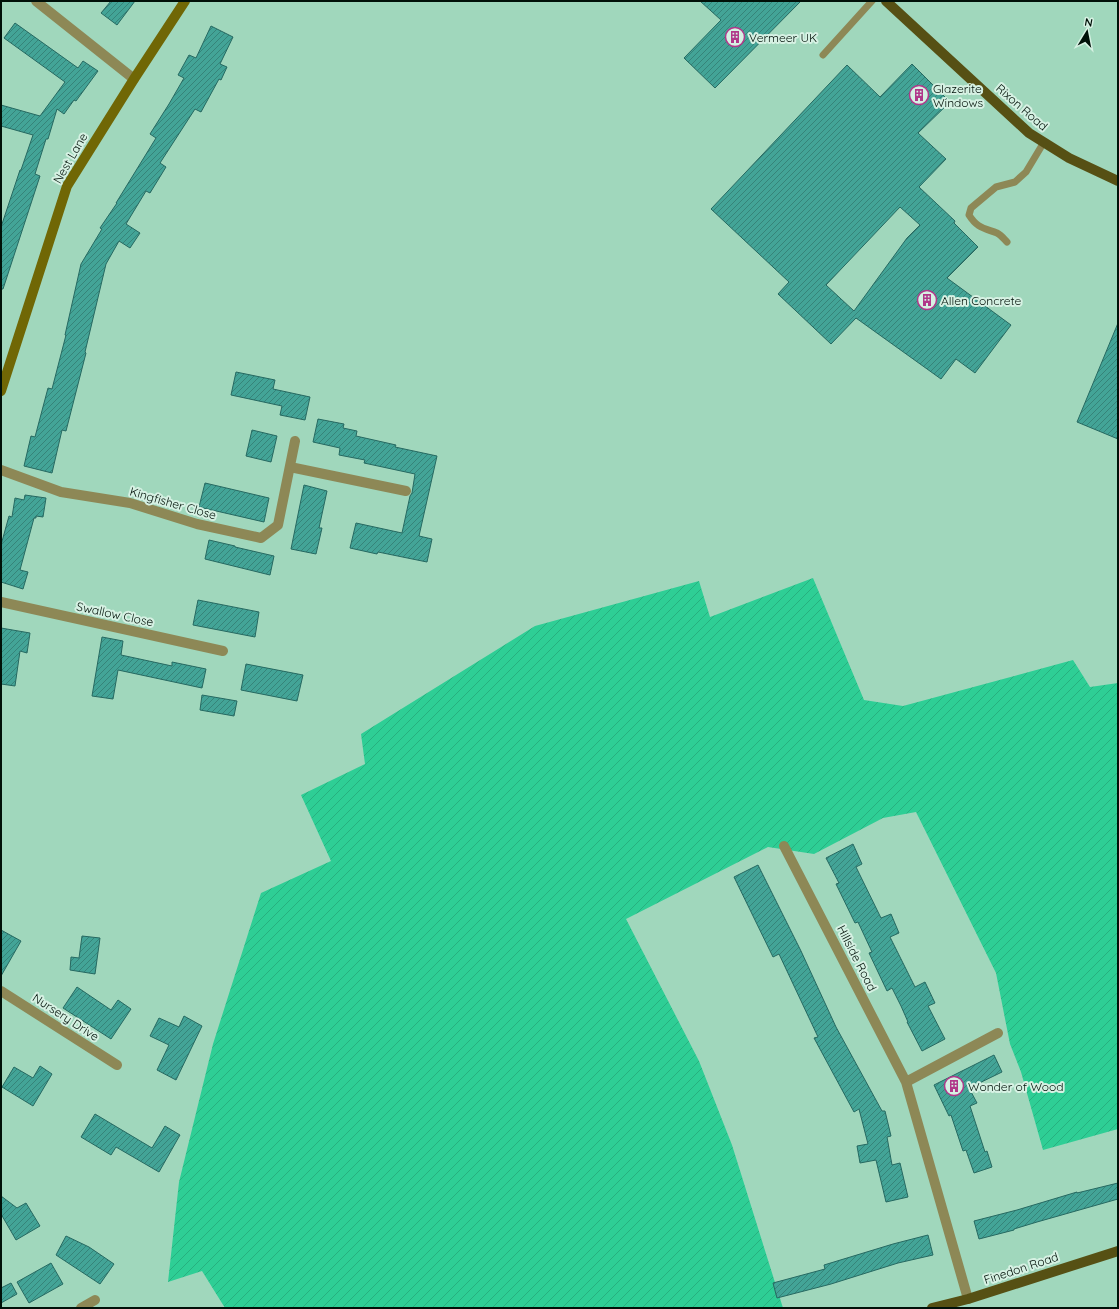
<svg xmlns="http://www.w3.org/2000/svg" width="1119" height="1309" font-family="Quicksand,sans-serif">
  <defs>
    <pattern id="garden-furrows" width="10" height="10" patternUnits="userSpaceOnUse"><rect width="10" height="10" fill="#2ece95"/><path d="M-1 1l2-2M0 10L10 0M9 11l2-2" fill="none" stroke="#27b07f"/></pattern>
    <pattern id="building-hatch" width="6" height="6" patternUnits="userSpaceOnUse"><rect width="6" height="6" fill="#43a497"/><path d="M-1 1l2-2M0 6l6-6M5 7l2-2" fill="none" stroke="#368479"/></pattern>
  </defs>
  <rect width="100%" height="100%" fill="#a0d7bc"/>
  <path fill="url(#garden-furrows)" d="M 813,578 L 864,700 L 903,706 L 1073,660 L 1090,687 L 1118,683 L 1118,1129 L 1043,1150 L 1021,1072 L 1010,1044 L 996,973 L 916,812 L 883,818 L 814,854 L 768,847 L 626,919 L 699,1061 L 732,1145 L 783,1308 L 225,1308 L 202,1271 L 168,1282 L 179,1182 L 213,1044 L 261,893 L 331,861 L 301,795 L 365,764 L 361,734 L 535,626 L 699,581 L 710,617 Z"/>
  <path fill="url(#building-hatch)" stroke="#266961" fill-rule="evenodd" d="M 111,1 L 135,1 L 117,25 L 101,13 Z
    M 700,1 L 801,1 L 715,88 L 684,58 L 721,20 Z
    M 15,23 L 78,68 L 83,61 L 98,71 L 76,101 L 74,100 L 64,114 L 57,109 L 48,139 L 46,139 L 35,174 L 40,176 L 3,289 L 1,289 L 1,227 L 20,170 L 21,170 L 33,135 L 1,126 L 1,105 L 40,116 L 65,82 L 4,38 Z
    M 211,26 L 233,37 L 220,64 L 227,67 L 221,80 L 219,79 L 201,112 L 195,109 L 160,163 L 166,167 L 150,193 L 146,191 L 126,224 L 140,233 L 130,248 L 119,241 L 106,264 L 85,352 L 86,353 L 66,431 L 62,430 L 52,473 L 24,466 L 31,436 L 35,437 L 48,388 L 52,389 L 66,335 L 65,335 L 81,264 L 102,229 L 100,228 L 117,203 L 116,203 L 156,138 L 150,134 L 169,104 L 184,78 L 178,75 L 189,55 L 196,58 Z
    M 912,64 L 950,102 L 918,133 L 946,159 L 919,187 L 955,221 L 954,223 L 978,247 L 947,278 L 1011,325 L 975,373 L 956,359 L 941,379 L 856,318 L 831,344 L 778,294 L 789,282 L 711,209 L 847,65 L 880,97 ZM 900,207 L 920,225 L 907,238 L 854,311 L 826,285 Z
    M 1118,323 L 1118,439 L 1077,422 Z
    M 236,372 L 275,380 L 273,389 L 310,397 L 305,420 L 280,415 L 282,406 L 231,395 Z
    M 318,419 L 344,424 L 343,428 L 357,431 L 356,436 L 396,445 L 395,447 L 437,456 L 419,536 L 432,539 L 427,562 L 378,552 L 377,554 L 350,548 L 356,523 L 402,533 L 410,496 L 412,493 L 415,474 L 364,463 L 365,460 L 339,455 L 340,448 L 313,442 Z
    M 252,430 L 277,436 L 271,462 L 246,456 Z
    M 205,483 L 269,498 L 264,522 L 199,507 Z
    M 304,485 L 327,491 L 319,528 L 322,528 L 316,554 L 291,549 Z
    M 25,495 L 46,498 L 43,517 L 36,516 L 36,518 L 34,518 L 20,570 L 28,572 L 23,589 L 1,582 L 1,545 L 9,516 L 12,517 L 15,498 L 24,500 Z
    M 209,540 L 235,546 L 235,547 L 274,556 L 270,575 L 205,559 Z
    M 198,600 L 259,612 L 255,637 L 193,625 Z
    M 1,628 L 30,633 L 27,653 L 20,651 L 15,686 L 1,684 Z
    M 102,637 L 123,641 L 121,655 L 172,666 L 172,662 L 206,669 L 202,688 L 118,670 L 113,699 L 92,696 Z
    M 246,664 L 303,675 L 297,701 L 241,690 Z
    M 202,695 L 237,701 L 234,716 L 200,710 Z
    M 853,844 L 862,864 L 856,867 L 881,918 L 891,914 L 899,933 L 890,937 L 915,987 L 925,982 L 935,1003 L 928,1006 L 945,1039 L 922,1051 L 907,1022 L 908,1022 L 901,1006 L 892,988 L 887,991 L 869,953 L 872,952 L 858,922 L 855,923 L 836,884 L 839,883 L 826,858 Z
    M 758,865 L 801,951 L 836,1027 L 882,1111 L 885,1111 L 891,1136 L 887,1137 L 892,1165 L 900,1163 L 908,1197 L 886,1202 L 876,1160 L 860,1163 L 857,1146 L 868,1144 L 859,1109 L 854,1112 L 814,1038 L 818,1037 L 779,954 L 773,957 L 734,877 Z
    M 1,930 L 21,941 L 1,976 Z
    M 82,936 L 100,938 L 95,974 L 70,970 L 71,957 L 79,958 Z
    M 77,987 L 111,1010 L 118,1000 L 131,1009 L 111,1039 L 63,1008 Z
    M 184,1016 L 202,1026 L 176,1080 L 157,1070 L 169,1045 L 150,1036 L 159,1018 L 179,1027 Z
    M 994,1055 L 1002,1072 L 969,1088 L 977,1103 L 970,1106 L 985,1152 L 987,1151 L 992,1167 L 974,1173 L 966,1150 L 963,1151 L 951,1115 L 949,1116 L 934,1085 Z
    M 40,1066 L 52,1074 L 33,1106 L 2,1087 L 14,1067 L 33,1078 Z
    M 95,1114 L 152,1148 L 165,1126 L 180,1135 L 159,1172 L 116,1147 L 111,1155 L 81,1137 Z
    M 1118,1183 L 1118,1199 L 1037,1222 L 1014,1229 L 1014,1230 L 979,1239 L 974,1221 L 1017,1210 L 1077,1192 L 1077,1193 Z
    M 1,1196 L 17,1208 L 26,1203 L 40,1226 L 16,1240 L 1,1214 Z
    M 928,1235 L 933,1255 L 898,1263 L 831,1284 L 777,1298 L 773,1283 L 825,1269 L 824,1265 L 893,1244 Z
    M 66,1236 L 89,1247 L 114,1264 L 100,1284 L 56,1255 Z
    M 51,1263 L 63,1284 L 29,1303 L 17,1282 Z
    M 11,1283 L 17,1294 L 1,1303 L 1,1288 Z"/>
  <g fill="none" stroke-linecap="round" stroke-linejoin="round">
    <path stroke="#8d8856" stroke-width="7" d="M 823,55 L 872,1
      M 1007,242 C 1004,239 1001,235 997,233 C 984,228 977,228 969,215 L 971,208 L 996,187 L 1015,182 L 1026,172 L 1044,142"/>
    <path stroke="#8d8856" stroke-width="10" d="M 36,1 L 134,79
      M 290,467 L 406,491
      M 1,470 L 61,492 L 130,503 L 197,524 L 261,538 L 278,525 L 295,441
      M 1,602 L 223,651
      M 784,846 L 906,1082 L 968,1299
      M 1,991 L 117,1065
      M 906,1082 L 998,1033
      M 81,1308 L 95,1300"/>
    <path stroke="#706705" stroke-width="10" d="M 1,391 L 67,186 L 134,79 L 185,1"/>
    <path stroke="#565014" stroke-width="10" d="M 886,1 L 1029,133 L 1069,158 L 1118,181
      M 932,1308 L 968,1299 L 1118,1251"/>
  </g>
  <defs>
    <symbol id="building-ring" viewBox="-11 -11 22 22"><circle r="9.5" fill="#d6f1e3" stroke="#b1378a" stroke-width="1.5"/><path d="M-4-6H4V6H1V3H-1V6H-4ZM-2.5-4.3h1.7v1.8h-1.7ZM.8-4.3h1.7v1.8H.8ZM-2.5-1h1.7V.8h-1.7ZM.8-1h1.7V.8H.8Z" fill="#b1378a"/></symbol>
  </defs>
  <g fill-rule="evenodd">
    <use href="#building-ring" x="724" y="26" width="22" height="22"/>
    <use href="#building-ring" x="908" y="84" width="22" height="22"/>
    <use href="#building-ring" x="916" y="289" width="22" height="22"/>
    <use href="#building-ring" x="943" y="1075" width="22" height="22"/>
  </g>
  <g text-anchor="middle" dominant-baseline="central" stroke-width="4" stroke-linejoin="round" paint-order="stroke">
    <g font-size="12" fill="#001008" stroke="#d6f1e3" text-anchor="start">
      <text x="749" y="37">Vermeer UK</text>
      <text x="933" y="88">Glazerite<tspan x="933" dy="14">Windows</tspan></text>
      <text x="941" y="300">Allen Concrete</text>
      <text x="968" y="1086">Wonder of Wood</text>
    </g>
    <g font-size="12" fill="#001008" stroke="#d6f1e3">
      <text transform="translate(1022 107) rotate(41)">Rixon Road</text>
      <text transform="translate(70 158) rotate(-60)">Nest Lane</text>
      <text transform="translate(173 503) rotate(16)">Kingfisher Close</text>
      <text transform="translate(115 614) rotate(12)">Swallow Close</text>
      <text transform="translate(857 958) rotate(63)">Hillside Road</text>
      <text transform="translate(66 1017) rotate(33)">Nursery Drive</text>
      <text transform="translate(1021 1268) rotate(-18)">Finedon Road</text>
    </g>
  </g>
  <rect width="1119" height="1309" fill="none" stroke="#001008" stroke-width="4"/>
  <g transform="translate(1087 32) rotate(10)" stroke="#d6f1e3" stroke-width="3" paint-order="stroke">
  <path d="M0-3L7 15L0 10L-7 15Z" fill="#001008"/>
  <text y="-6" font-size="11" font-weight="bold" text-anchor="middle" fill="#001008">N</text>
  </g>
</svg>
